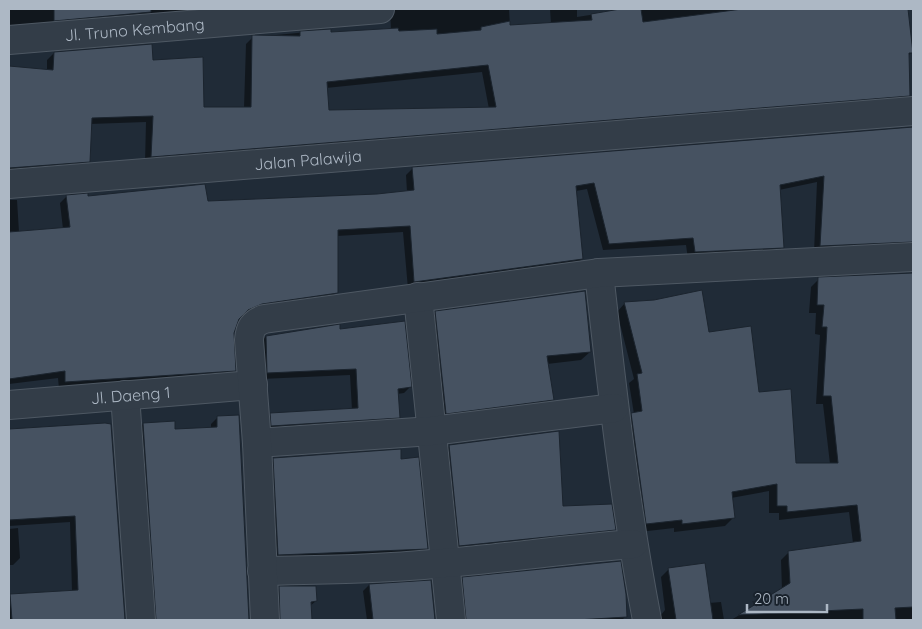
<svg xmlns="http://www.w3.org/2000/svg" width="922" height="629" font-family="Quicksand,sans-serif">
  <rect width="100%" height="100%" fill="#202b37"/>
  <path fill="#0007" fill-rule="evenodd" d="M 9,9 L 291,9 L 9,32 Z
    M 390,9 L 509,9 L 510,26 L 551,24 L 550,9 L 577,9 L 577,17 L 628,9 L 907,9 L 912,52 L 908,56 L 909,95 L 902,102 L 145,163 L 146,122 L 90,124 L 88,161 L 81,168 L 9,174 L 9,68 L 47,71 L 47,60 L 54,53 L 151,61 L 203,108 L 244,108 L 246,44 L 253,37 L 330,30 L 330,34 L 391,30 ZM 482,72 L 489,109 L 327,112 L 326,88 Z
    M 913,127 L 913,250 L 814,252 L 817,182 L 779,190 L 782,247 L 776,254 L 688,259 L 686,245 L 603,250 L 587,189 L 576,191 L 582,259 L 575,266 L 408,289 L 403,232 L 337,236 L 337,292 L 330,300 L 254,310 L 240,316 L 233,332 L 234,370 L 227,377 L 59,389 L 58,378 L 9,384 L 9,200 L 17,200 L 19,232 L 63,229 L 60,203 L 67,196 L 207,202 L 377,195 L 407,192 L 406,175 L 413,168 Z
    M 913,274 L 913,620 L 731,620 L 782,590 L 781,560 L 789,552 L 853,543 L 849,512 L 779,520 L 779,513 L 769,513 L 769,491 L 731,498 L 733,518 L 725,526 L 674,532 L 674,528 L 639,532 L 623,423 L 634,414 L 629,383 L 634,379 L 617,312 L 625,303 L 708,333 L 758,393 L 795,464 L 830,464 L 823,404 L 816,404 L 820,335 L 815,334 L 816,313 L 809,313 L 811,287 L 819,279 Z
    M 436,312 L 590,352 L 581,360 L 547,364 L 553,399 L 545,408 L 437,421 L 427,321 Z
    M 339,331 L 410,387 L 404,393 L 397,394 L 398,417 L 392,424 L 265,432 L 265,421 L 271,415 L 352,410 L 350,375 L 261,379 L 260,343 L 266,336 Z
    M 238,416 L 248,620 L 150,620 L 137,430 L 143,424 L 174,430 L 211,428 L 211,424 L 217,418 Z
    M 110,425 L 124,620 L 9,620 L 9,597 L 11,595 L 72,592 L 70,522 L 9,526 L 9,430 Z
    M 449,446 L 562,508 L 614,529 L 608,536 L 453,552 L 443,452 Z
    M 274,459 L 400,460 L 427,548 L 421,554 L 272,561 L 268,465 Z
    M 18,528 L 20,558 L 13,565 L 9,565 L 9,529 Z
    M 669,569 L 709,603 L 721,602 L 724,620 L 657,620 L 665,610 L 661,577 Z
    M 463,578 L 626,616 L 622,620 L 459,620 L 457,585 Z
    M 430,581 L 434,620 L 367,620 L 363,591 L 369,585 Z
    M 280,588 L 316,601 L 310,606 L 311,620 L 273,620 L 273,594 Z"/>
  <path fill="#465261" stroke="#1b242e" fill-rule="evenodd" d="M 54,9 L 151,9 L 151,12 L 54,21 Z
    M 620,9 L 641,9 L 643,22 L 742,9 L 908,9 L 913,53 L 909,53 L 910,96 L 151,157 L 153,116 L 92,118 L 90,162 L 9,168 L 9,66 L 53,70 L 54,52 L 152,44 L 153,60 L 203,57 L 204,107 L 251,107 L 252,35 L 300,36 L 300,31 L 331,29 L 331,32 L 398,28 L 399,31 L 437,29 L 437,34 L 481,30 L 481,27 L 510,21 L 510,25 L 592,20 L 591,14 ZM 488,65 L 496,107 L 329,110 L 327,82 Z
    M 913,127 L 913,242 L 820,246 L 824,176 L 780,185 L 784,248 L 695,252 L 693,238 L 609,244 L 594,183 L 576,186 L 583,259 L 414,282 L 410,226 L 338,230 L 338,293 L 262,304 L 248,310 L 239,319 L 234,333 L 236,371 L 65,382 L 65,371 L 9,379 L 9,232 L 70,227 L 66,195 L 88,193 L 88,196 L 205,184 L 208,201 L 377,194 L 414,190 L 412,167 Z
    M 913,273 L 913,607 L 895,608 L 896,620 L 863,620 L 863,609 L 738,615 L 790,583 L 788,551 L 861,541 L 857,505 L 787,512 L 787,506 L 777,506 L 777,484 L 732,492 L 735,518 L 682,524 L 682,520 L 646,524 L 631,413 L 642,411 L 637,374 L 642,373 L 624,302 L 654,300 L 702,290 L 709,332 L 751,326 L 759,392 L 791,389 L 796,463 L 838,463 L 831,396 L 823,396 L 827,327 L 822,327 L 824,305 L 817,305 L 818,277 Z
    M 585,291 L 591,352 L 547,356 L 554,400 L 446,414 L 435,311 Z
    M 405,321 L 412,387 L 398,389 L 400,418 L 271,426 L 270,413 L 358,408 L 356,369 L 267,373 L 266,336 L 340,324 L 340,329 Z
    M 239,415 L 249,620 L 156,620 L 143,423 L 175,421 L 175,429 L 217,427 L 217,416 Z
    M 105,423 L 111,424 L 125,620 L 12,620 L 10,594 L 78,590 L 75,516 L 9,520 L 9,429 Z
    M 559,431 L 563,506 L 612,504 L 616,530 L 459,546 L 449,445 Z
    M 401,449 L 401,459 L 419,457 L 428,549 L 278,555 L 273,458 Z
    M 621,561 L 626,594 L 627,617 L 576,620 L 466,620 L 462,577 Z
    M 705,563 L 713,620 L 676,620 L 668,568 Z
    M 431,580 L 435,620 L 373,620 L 369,584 Z
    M 279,586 L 316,586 L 317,601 L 311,602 L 312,620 L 280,620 Z"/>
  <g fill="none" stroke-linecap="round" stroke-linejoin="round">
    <defs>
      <g id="minor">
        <path id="s1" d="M 9,40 L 380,9"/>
        <path id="s2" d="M 9,184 L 913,111"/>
        <path d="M 599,273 C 612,390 625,505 647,620"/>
        <path d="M 418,297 L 451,620"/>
        <path d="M 125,395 L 141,620"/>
        <path id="s3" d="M 9,405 L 253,385"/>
        <path d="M 257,443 L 432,431 L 614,408"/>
        <path d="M 262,571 C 323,570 384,569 444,563 C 507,558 570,549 633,544"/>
        <path d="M 265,620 L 257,443 L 249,340 C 250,328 253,323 264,319 L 599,273 L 913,257"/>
      </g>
    </defs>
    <use href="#minor" stroke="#4e5863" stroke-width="30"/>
    <use href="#minor" stroke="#333d48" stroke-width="28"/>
  </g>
  <g text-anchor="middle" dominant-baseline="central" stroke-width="4" stroke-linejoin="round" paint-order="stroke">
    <g font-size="16" fill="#adb8c5" stroke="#19222c">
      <text stroke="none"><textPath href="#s1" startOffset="126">Jl. Truno Kembang</textPath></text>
      <text stroke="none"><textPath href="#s2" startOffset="300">Jalan Palawija</textPath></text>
      <text stroke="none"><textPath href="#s3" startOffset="122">Jl. Daeng 1</textPath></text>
    </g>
  </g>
  <rect width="922" height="629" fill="none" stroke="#adb8c5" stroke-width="20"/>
  <path d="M747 604v8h80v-8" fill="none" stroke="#adb8c5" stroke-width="2.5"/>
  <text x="754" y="604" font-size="15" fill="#adb8c5" stroke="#19222c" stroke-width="4" paint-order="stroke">20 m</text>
</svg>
